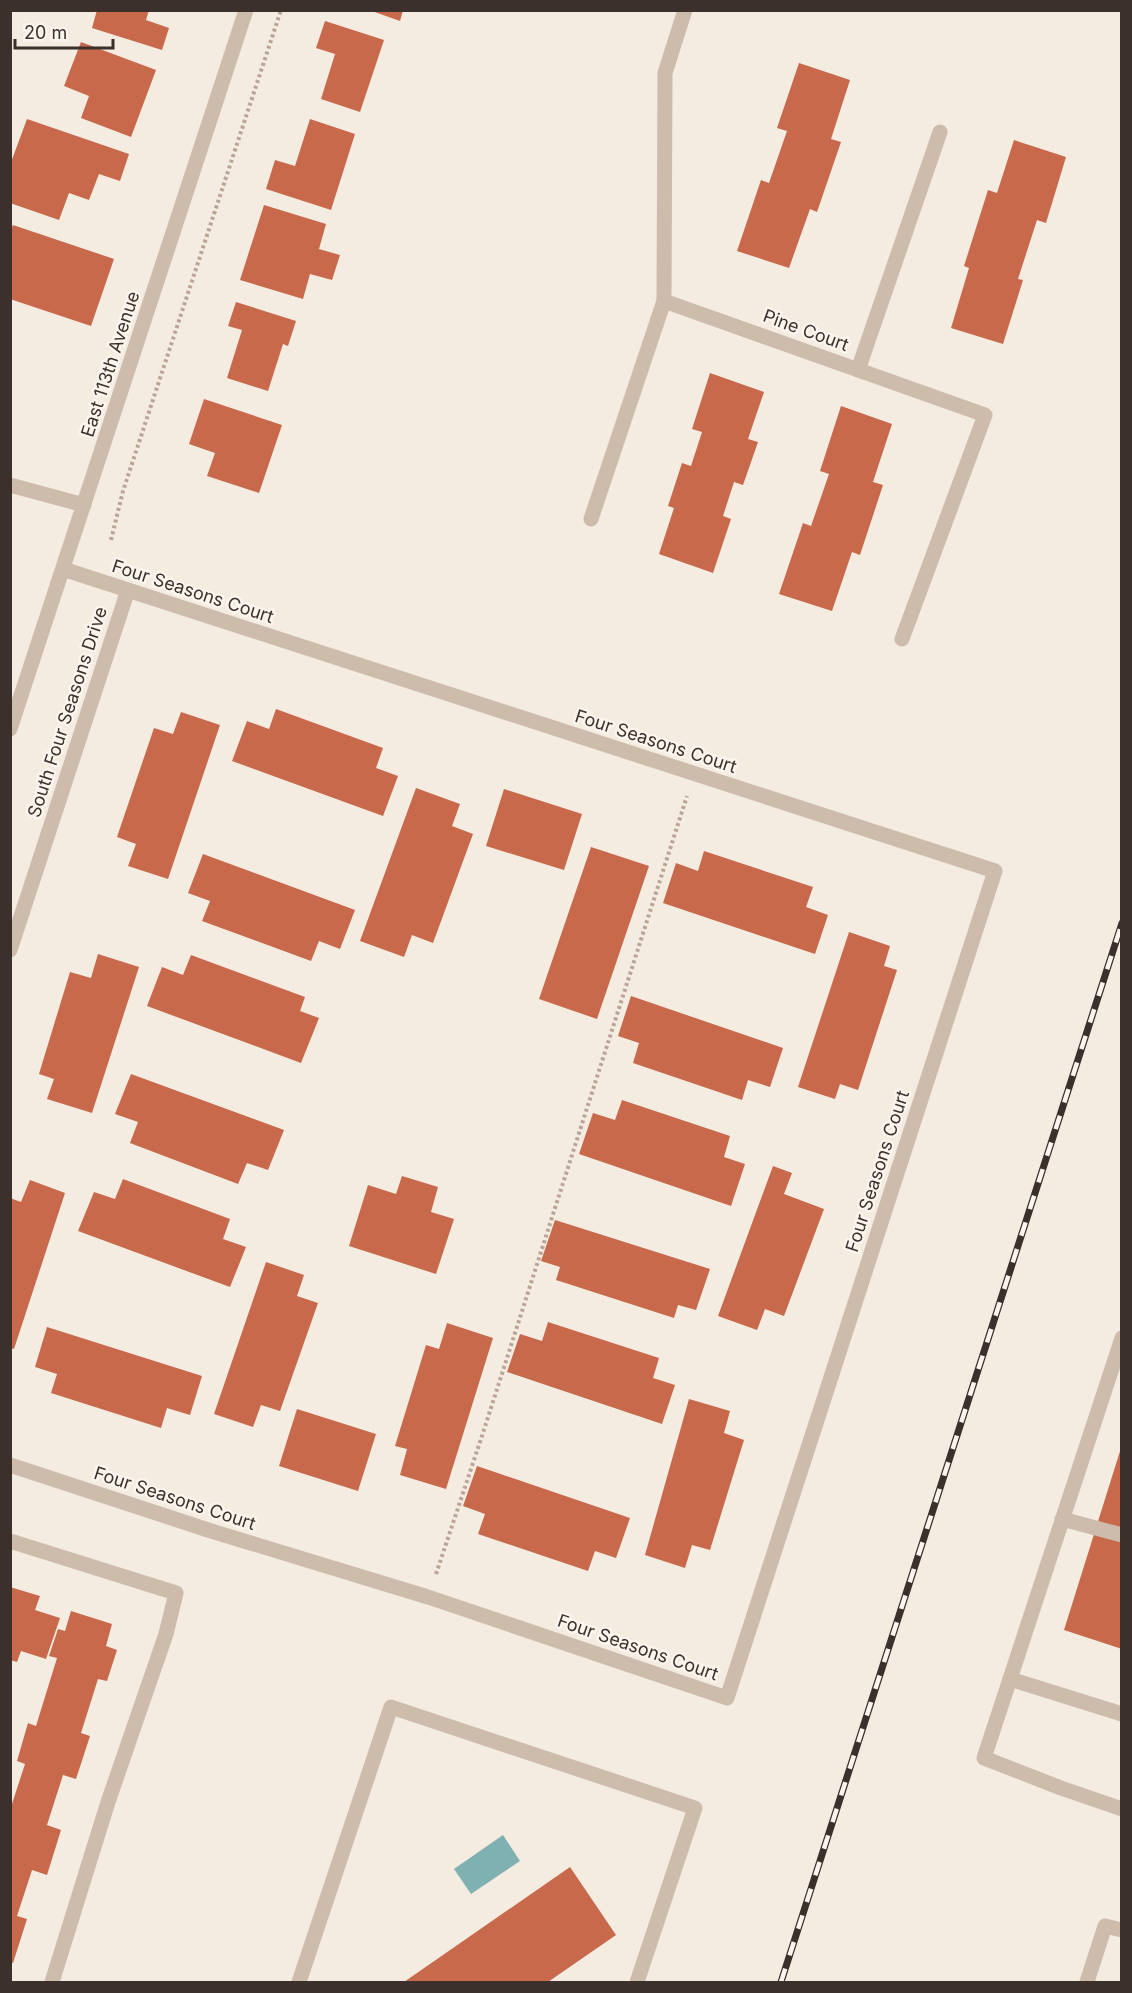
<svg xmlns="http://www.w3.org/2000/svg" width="1132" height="1993" font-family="Inter,sans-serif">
  <rect width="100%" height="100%" fill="#f4ebe1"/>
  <path fill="#7fb0b2" d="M 503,1835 L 520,1861 L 471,1894 L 454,1869 Z"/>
  <path fill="#c8694b" d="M 97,10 L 149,10 L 146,20 L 169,28 L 162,50 L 92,28 Z
    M 369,10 L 403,10 L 400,21 Z
    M 325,21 L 384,40 L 360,112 L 321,99 L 335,54 L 316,48 Z
    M 81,42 L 156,70 L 131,137 L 81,118 L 89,96 L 64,86 Z
    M 799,63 L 850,80 L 831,139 L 841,142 L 817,212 L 810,209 L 789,268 L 737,251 L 761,180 L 769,183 L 787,131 L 777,128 Z
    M 27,119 L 129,154 L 120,181 L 99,174 L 89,200 L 69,193 L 59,220 L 10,203 L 10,165 Z
    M 310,119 L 355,134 L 331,210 L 266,189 L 275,160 L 295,166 Z
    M 1014,140 L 1066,157 L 1046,223 L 1037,220 L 1018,279 L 1023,280 L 1003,344 L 951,328 L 969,268 L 964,266 L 988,190 L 997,193 Z
    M 264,205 L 326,224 L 319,249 L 340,255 L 332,280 L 310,274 L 303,299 L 240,280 Z
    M 13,225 L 114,259 L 91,326 L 10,299 L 10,233 Z
    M 236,302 L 296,321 L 288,346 L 283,344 L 268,391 L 227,378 L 242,330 L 228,326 Z
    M 710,373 L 764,392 L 748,439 L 758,442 L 743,485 L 734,482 L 723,516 L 731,519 L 713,573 L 659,554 L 674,508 L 668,506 L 682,463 L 691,466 L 702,432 L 692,429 Z
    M 204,399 L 282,425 L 259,493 L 207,476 L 215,453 L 189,444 Z
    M 841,406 L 892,424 L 873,482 L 883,485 L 860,555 L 852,552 L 832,611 L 779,594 L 803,523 L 811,526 L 829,474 L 820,471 Z
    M 276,709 L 383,748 L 376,768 L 398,776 L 383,816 L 232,761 L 247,721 L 269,729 Z
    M 181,712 L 220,725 L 168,879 L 128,866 L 136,844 L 117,837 L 154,728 L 173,734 Z
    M 416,788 L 460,804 L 452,826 L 473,834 L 433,943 L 412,935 L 404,957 L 360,941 Z
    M 504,789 L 582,814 L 564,870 L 486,846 Z
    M 591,847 L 649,866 L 597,1019 L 539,999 Z
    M 704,851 L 813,887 L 806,907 L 828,915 L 815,954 L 663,903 L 676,863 L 698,871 Z
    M 203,854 L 355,910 L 340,949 L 319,941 L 311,961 L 202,921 L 210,901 L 188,893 Z
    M 849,932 L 890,946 L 884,966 L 897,970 L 858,1090 L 840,1084 L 835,1099 L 798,1087 Z
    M 98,954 L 139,967 L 92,1113 L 47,1099 L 54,1079 L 39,1074 L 70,972 L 91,978 Z
    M 191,955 L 305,997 L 300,1011 L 319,1018 L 301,1063 L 147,1006 L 162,967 L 183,975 Z
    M 631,996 L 783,1048 L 770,1087 L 748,1080 L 742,1100 L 633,1063 L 639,1043 L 618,1036 Z
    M 131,1074 L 284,1130 L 268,1170 L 247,1163 L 238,1184 L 130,1143 L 138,1122 L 115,1114 Z
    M 622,1100 L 730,1136 L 724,1157 L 745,1164 L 731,1206 L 579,1154 L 593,1113 L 615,1120 Z
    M 773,1166 L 792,1173 L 784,1194 L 824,1209 L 784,1316 L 765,1309 L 757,1330 L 718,1316 Z
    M 402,1176 L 438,1187 L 431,1212 L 454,1219 L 436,1274 L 349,1246 L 368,1185 L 396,1194 Z
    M 123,1179 L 230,1219 L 223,1239 L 246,1247 L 230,1287 L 78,1231 L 94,1192 L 115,1199 Z
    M 30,1180 L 65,1193 L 14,1349 L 10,1348 L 10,1198 L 21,1202 Z
    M 555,1220 L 710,1269 L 696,1310 L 678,1305 L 674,1318 L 556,1280 L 560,1267 L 541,1261 Z
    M 266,1262 L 304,1275 L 297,1296 L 318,1303 L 280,1411 L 261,1405 L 253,1427 L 214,1414 Z
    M 548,1322 L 659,1358 L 653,1378 L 675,1385 L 662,1424 L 507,1372 L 520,1334 L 542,1341 Z
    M 447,1323 L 493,1338 L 446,1489 L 400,1475 L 407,1449 L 395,1446 L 426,1345 L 439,1349 Z
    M 47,1327 L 202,1376 L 190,1415 L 167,1408 L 161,1428 L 51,1393 L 57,1374 L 35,1367 Z
    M 689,1399 L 730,1411 L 724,1433 L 744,1440 L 710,1550 L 692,1545 L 685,1568 L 645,1555 Z
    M 297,1409 L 376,1434 L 358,1491 L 279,1466 Z
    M 1121,1448 L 1122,1448 L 1122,1649 L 1064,1630 Z
    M 477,1466 L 630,1518 L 616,1558 L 595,1551 L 588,1571 L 478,1534 L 485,1514 L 463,1506 Z
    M 10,1587 L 40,1596 L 35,1610 L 60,1618 L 46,1659 L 21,1651 L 17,1662 L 10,1660 Z
    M 71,1611 L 112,1624 L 106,1646 L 117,1650 L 107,1681 L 98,1679 L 81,1733 L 90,1736 L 76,1779 L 63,1775 L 47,1825 L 61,1830 L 47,1875 L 32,1870 L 17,1916 L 27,1919 L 13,1963 L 10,1962 L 10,1810 L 25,1764 L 17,1761 L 28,1723 L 36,1726 L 57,1658 L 49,1656 L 58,1629 L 65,1631 Z
    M 570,1867 L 616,1935 L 548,1982 L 404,1982 Z"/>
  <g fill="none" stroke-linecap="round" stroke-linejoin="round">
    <path stroke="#b9a596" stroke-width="4" stroke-dasharray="3 3" stroke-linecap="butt" d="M 111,540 L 123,491 L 281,10
      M 436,1574 L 482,1436 L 687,796"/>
    <path stroke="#cdbbac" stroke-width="15" d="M 858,370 L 940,132
      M 591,519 L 664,301
      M 1122,1338 L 984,1758 L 1061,1788 L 1122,1809
      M 1062,1519 L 1122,1535
      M 10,1541 L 176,1593 L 166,1634 L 108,1802 L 52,1982
      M 1010,1679 L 1122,1714
      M 299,1982 L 391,1707 L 695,1808 L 637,1982
      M 1087,1982 L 1105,1926 L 1122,1930"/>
    <path stroke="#cdbbac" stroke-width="15" d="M 685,10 L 665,73 L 664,301 L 985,415 L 902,639
      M 10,485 L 84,505
      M 10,729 L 246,10
      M 10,950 L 128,590
      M 10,1465 L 208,1530 L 428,1597 L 727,1698 L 995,871 L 63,569"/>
    <defs>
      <path id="rail" d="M 781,1982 L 1122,923"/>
    </defs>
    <use href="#rail" stroke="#3b302b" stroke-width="7"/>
    <use href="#rail" stroke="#fbf5ee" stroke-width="4.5" stroke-dasharray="14" stroke-linecap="butt"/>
  </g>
  <g text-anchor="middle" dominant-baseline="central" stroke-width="5" stroke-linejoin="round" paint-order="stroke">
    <g font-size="18" fill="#3b302b" stroke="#fbf5ee">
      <text transform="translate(806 330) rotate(20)">Pine Court</text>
      <text transform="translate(110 364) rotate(-72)">East 113th Avenue</text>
      <text transform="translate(193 591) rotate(18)">Four Seasons Court</text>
      <text transform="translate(67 712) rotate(-72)">South Four Seasons Drive</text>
      <text transform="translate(656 741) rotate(18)">Four Seasons Court</text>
      <text transform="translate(877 1171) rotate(-72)">Four Seasons Court</text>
      <text transform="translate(175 1498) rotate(18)">Four Seasons Court</text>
      <text transform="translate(638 1647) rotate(19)">Four Seasons Court</text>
    </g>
  </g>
  <rect width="1132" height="1993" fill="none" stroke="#3b302b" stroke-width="24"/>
  <path d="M15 39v9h98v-9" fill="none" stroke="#3b302b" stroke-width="3"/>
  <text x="24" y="39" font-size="18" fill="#3b302b" stroke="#fbf5ee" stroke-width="4.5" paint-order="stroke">20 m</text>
</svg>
